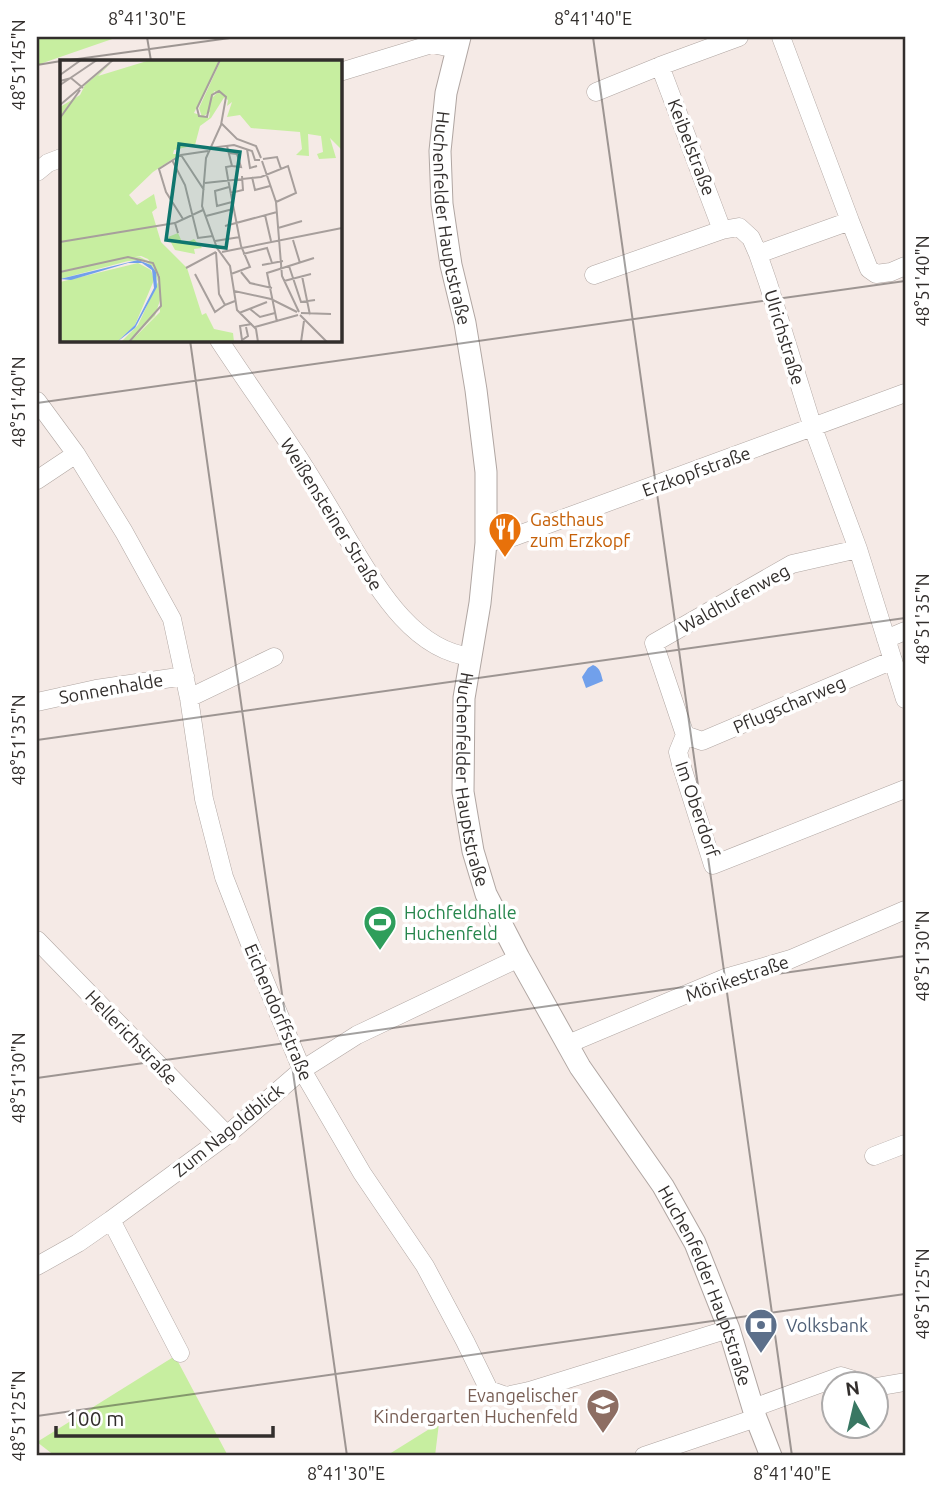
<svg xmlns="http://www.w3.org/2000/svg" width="942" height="1493" font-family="Ubuntu,sans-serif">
  <rect width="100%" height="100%" fill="#f5eae6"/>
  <path fill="#c7eea0" d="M 37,37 L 118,37 L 37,65 Z
    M 175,1356 L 228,1456 L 55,1456 L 37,1442 Z
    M 439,1423 L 435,1456 L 386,1456 Z"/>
  <path fill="#71a0eb" d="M 593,665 C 601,668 601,675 603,681 L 586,688 L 582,677 L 588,668 Z"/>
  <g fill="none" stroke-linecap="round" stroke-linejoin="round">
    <defs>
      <path id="minor" d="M 781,37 L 850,221 L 758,254 L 768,283 L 813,428 L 858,549 L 905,699
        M 340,72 L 432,44 L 457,49
        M 596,92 L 660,66 L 739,37
        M 37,172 L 48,163 L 61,158
        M 850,221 L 869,269 L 876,274 L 891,272 L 905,266
        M 722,230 L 739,227 L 751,238 L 758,254
        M 594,275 L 722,230 L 660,66
        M 219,340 C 244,378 271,416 296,454 C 315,483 332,512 349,541 C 377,587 413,651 472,657
        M 37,401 L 76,454 L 124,532 L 172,619 L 189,698 L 204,799 L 224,877 L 259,967 L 302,1070 L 362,1173 L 425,1266 L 465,1341 L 489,1390 L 506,1396 L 529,1391 L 729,1329
        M 37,480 L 76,454
        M 486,543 L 513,537 L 905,393
        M 858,549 L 792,564 L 654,643 L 685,735 L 678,752 L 681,764 L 713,865 L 905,789
        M 886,639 L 905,631
        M 189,698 L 274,657
        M 37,702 L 96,689 L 185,676
        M 685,735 L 702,741 L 893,660
        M 37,940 L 227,1135
        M 568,1044 L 725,978 L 791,959 L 905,910
        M 874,1156 L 905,1144
        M 37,1266 L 78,1243 L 111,1220
        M 180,1353 L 111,1220 L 227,1135 L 302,1070 L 357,1035 L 519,958
        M 876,1387 L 905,1382
        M 753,1408 L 841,1376 L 867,1384
        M 644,1456 L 756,1418"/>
      <g id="major">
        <path id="s1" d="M 460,37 L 446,93 L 440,151 L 442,204 L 451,265 L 465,323 L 476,390 L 486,472 L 486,543 L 480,603 L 464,698 L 463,792 L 473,851 L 486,894 L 519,958 L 580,1067 L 663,1186 L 695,1243 L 729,1329 L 756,1418 L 771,1456"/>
      </g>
    </defs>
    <use href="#minor" stroke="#b0a6a2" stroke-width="19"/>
    <use href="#major" stroke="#b0a6a2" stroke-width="23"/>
    <use href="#minor" stroke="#fff" stroke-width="18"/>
    <use href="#major" stroke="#fff" stroke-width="21"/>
  </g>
  <path fill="none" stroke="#322e2c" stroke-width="2" stroke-opacity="0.45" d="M 147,37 L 151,61M 593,37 L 792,1456M 63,61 L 237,37M 37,65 L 61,61M 190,340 L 347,1456M 37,403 L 905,281M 37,740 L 905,618M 37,1078 L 905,956M 37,1416 L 905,1294"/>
  <defs>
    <symbol id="restaurant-pin" viewBox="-11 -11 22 30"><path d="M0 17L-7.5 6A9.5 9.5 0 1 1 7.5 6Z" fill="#e8710a" stroke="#fff"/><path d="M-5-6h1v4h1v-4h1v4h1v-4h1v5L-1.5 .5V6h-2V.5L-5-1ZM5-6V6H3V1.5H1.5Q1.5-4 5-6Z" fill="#fff"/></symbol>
    <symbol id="stadium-pin" viewBox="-11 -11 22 30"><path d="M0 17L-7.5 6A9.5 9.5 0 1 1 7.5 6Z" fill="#2e9e5b" stroke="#fff"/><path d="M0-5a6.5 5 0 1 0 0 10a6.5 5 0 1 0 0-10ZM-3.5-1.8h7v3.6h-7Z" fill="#fff"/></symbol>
    <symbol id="bank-pin" viewBox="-11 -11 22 30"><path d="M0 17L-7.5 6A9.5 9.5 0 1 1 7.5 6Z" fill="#5c6f8a" stroke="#fff"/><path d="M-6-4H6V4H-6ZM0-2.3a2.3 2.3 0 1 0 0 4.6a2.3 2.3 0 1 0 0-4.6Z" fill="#fff"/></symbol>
    <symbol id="school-pin" viewBox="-11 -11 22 30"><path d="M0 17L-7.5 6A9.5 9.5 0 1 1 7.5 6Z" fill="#8d6e63" stroke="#fff"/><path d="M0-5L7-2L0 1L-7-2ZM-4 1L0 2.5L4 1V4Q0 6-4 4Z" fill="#fff"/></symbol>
  </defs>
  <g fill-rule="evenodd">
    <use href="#restaurant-pin" x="486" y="510" width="38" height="52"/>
    <use href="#stadium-pin" x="361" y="903" width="38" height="52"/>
    <use href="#bank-pin" x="742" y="1306" width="38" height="52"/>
    <use href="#school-pin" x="584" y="1386" width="38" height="52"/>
  </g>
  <g text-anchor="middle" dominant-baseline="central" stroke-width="7" stroke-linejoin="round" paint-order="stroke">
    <g font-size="18" fill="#322e2c" stroke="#fff">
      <text transform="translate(692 147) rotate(69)">Keibelstraße</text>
      <text stroke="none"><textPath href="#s1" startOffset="184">Huchenfelder Hauptstraße</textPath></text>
      <text transform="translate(785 337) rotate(73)">Ulrichstraße</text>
      <text transform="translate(696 471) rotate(-20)">Erzkopfstraße</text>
      <text transform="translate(332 514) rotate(58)">Weißensteiner Straße</text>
      <text transform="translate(734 598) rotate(-29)">Waldhufenweg</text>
      <text transform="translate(111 688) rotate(-10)">Sonnenhalde</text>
      <text transform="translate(789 704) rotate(-23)">Pflugscharweg</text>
      <text stroke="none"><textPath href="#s1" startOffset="751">Huchenfelder Hauptstraße</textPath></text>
      <text transform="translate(698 809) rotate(71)">Im Oberdorf</text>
      <text transform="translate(737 978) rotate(-19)">Mörikestraße</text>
      <text transform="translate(279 1012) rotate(67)">Eichendorffstraße</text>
      <text transform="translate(132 1037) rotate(46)">Hellerichstraße</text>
      <text transform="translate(228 1130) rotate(-39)">Zum Nagoldblick</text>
      <text stroke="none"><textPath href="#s1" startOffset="1318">Huchenfelder Hauptstraße</textPath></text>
    </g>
    <g font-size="18" fill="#c56008" stroke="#fff" text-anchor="start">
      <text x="530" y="519">Gasthaus<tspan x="530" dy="21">zum Erzkopf</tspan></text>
    </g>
    <g font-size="18" fill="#27864d" stroke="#fff" text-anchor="start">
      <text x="404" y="912">Hochfeldhalle<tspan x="404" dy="21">Huchenfeld</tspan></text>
    </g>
    <g font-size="18" fill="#4e5e75" stroke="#fff" text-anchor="start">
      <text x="786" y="1325">Volksbank</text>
    </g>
    <g font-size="18" fill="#785e54" stroke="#fff" text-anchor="end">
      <text x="578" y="1395">Evangelischer<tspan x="578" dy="21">Kindergarten Huchenfeld</tspan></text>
    </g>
  </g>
  <g transform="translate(60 60)">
    <rect width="282" height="282" fill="#f5eae6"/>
    <path d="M 160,0 L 134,53 L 149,58 L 152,38 L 157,33 L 165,36 L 151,58 L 140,66 L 135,85 L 114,90 L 113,94 L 120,94 L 93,112 L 69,135 L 77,145 L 94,134 L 97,148 L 92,152 L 101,182 L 127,208 L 142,255 L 146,253 L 154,269 L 173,273 L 174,282 L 70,282 L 100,252 L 100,216 L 88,199 L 81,196 L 0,211 L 0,47 L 20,35 L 25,25 L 51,3 L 38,16 L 87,1 ZM 161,0 L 282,0 L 282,90 L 270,78 L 276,98 L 259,99 L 257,94 L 263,92 L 261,76 L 248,74 L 249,96 L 236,95 L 242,89 L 240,72 L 191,68 L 180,55 L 167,57 L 172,42 L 167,46 L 168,40 L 154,31 L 150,52 L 142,57 L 139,48 ZM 118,173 L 123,184 L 134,179 L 142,188 L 134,189 L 135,194 L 115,190 L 108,177 ZM 62,198 L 80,197 L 92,203 L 97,211 L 101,237 L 95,256 L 68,282 L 61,282 L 78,265 L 98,222 L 93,207 L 83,200 L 68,201 L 0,219 L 0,212 ZM 78,203 L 91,210 L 94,220 L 75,265 L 57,282 L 0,282 L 0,222 Z" fill="#c7eea0"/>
    <path d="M 78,200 L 91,205 L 96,212 L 97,227 L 75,268 L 57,282 L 75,265 L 94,228 L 92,210 L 82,203 L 68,203 L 11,220 L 0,219 Z" fill="#71a0eb"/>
    <path fill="none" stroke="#a79f9c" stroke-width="2" d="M 160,0 L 137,48 L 139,56 L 147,57 L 152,35 L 159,31 L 166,37 L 161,65 L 146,98 L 142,146 L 157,188 L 170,206 L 174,231 L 211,239 L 237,252M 0,15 L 21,0M 0,21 L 11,18 L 23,28M 0,25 L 37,0M 0,45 L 53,0M 0,58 L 20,30M 161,63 L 177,79 L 196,86 L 201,98M 167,86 L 172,106 L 166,107 L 168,119 L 181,186 L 190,207 L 171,214M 150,88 L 174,85 L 192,91 L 195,100 L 200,100M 187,89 L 190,108 L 197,106M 169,93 L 177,94 L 181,107 L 172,106M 121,95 L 144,130M 203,99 L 217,97 L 221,109M 112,100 L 125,125 L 138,178 L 153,176M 202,101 L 216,142 L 222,216 L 239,252M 192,117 L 195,130 L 210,126M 145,123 L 201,117 L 228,106 L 236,133 L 216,142M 169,127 L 155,131 L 156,139 L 157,146 L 172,142M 170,133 L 183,130 L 182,116M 205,155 L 211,181M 146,156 L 173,149M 123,159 L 106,132 L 99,109 L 121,95 L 148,91M 165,166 L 217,152M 218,168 L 242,161M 118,173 L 115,163 L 143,150M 233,180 L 240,203M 155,181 L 180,177M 0,182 L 115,163M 156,192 L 159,234 L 165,245 L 175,241M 162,192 L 282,168M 183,194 L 207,188 L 212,203M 202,205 L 223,201M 229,206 L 241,242 L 255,240M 126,208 L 156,192M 0,212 L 68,197 L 93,203 L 99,217 L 101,246 L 69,282M 181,212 L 190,223 L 212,228M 135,214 L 155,252 L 165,245M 242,216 L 250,255M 224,221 L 251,214M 174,231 L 177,250 L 196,269 L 198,282M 190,249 L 200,257 L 215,253M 179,253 L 207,242M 241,253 L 271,254M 240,255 L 267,282M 217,262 L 207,213 L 254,198M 186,267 L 188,276 L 182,280 L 180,266 L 192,264M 195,267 L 238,255M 241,282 L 244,261"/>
    <path fill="#0f766e" fill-opacity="0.15" stroke="#0f766e" stroke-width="3.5" d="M 119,84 L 180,92 L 166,188 L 106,180 Z"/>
    <rect width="282" height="282" fill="none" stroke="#322e2c" stroke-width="3.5"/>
  </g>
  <rect width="942" height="1493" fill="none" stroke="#ffffff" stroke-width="77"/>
  <g transform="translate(855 1405) rotate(352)"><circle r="33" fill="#ffffff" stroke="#adabab" stroke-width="2"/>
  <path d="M0-5L12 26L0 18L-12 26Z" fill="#397763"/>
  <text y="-10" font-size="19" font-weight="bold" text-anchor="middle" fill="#322e2c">N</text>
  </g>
  <path d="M56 1426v10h217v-10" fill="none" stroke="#322e2c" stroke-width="3.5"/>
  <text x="66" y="1426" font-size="21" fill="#322e2c" stroke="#ffffff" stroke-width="5" paint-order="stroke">100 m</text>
  <rect x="38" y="38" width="866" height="1416" fill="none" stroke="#322e2c" stroke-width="2.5"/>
  <g font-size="18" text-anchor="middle" fill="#322e2c">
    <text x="147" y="25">8°41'30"E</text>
    <text x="593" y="25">8°41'40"E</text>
    <text transform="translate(19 65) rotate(-90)" y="6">48°51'45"N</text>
    <text transform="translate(923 281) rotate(-90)" y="6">48°51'40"N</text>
    <text transform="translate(19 402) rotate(-90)" y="6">48°51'40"N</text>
    <text transform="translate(923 619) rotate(-90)" y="6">48°51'35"N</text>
    <text transform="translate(19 740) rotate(-90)" y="6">48°51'35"N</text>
    <text transform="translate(923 956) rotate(-90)" y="6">48°51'30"N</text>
    <text transform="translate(19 1078) rotate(-90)" y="6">48°51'30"N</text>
    <text transform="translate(923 1294) rotate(-90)" y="6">48°51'25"N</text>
    <text transform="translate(19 1416) rotate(-90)" y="6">48°51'25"N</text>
    <text x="346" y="1480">8°41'30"E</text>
    <text x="792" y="1480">8°41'40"E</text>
  </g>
</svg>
